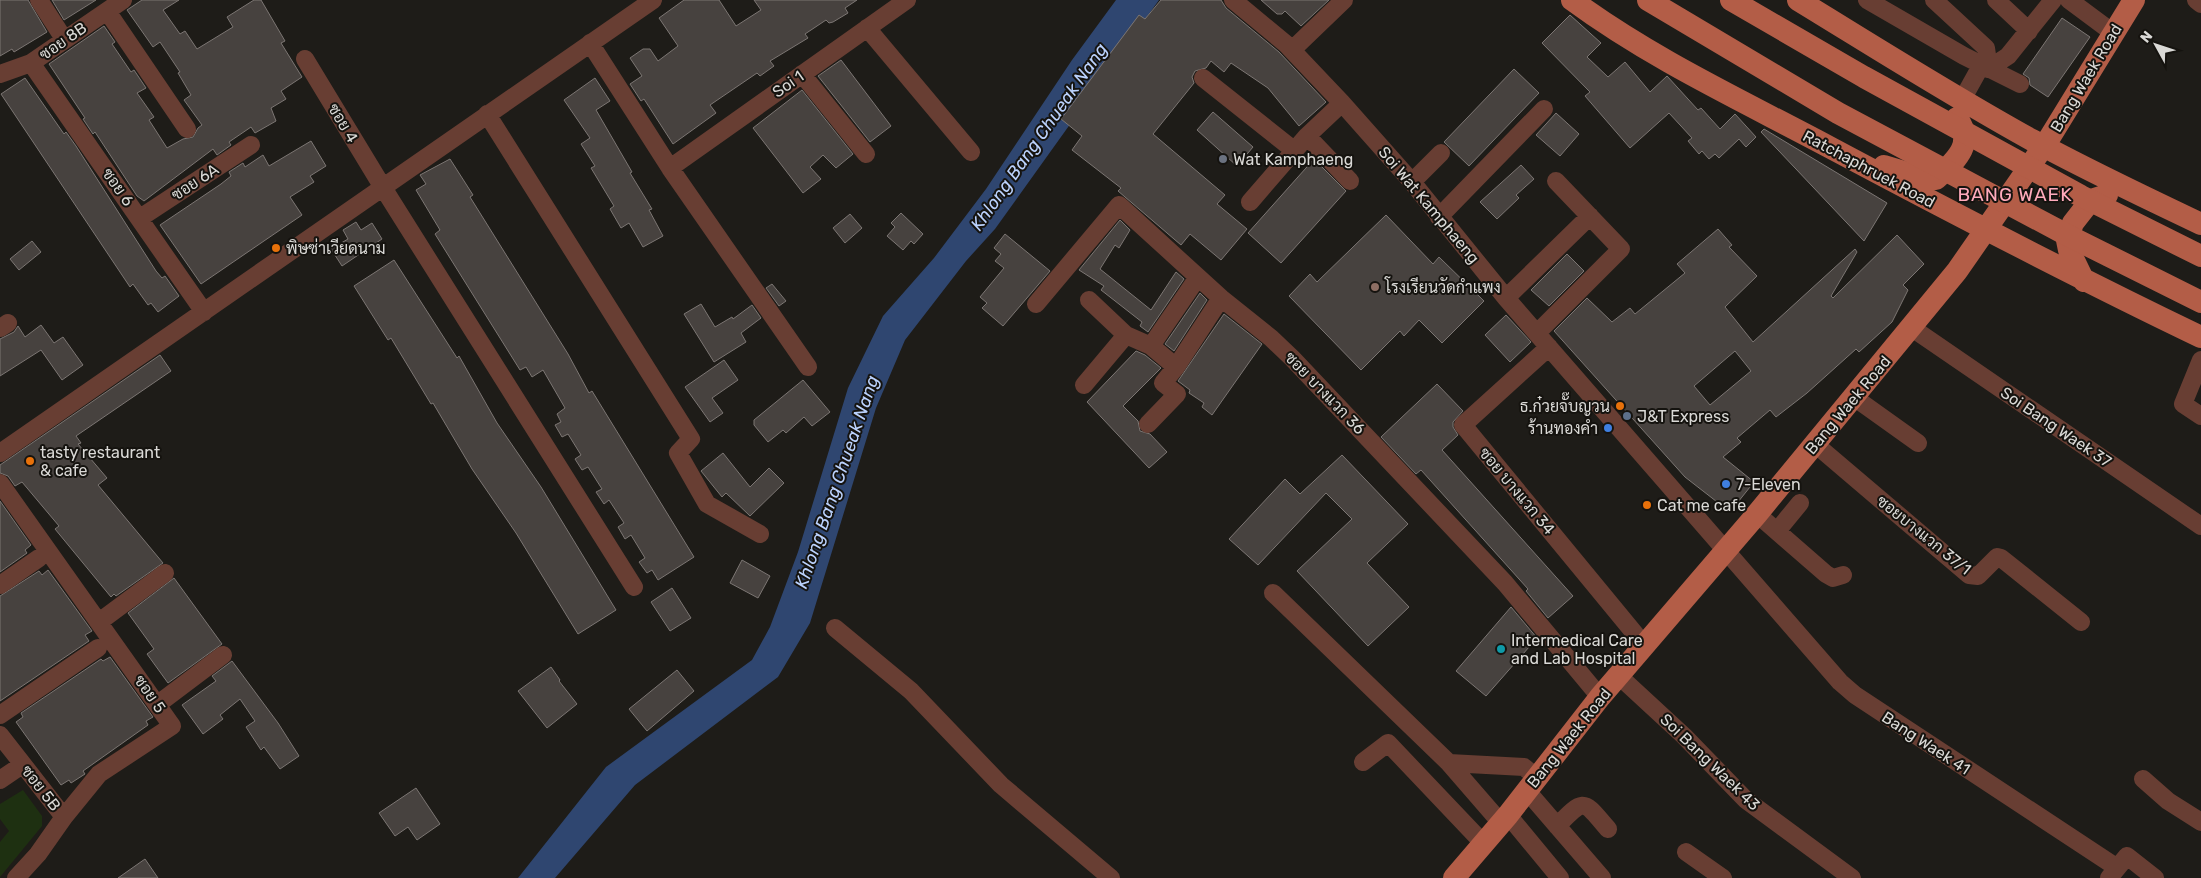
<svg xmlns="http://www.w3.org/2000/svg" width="2201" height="878" font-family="Rubik,Sarabun,sans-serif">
  <rect width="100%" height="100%" fill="#1e1c18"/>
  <path fill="#1e3011" d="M 23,790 L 42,816 L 42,826 L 0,877 L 0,842 L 9,831 L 0,819 L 0,804 Z"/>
  <path fill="#2f4670" d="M 1116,0 L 1159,0 L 995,229 L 966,261 L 905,340 L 876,408 L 810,623 L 778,677 L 635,785 L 555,878 L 518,878 L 606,767 L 752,660 L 770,627 L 798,552 L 848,388 L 883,316 L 934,258 L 986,189 L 1072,60 Z"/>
  <path fill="#47423f" stroke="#7c7673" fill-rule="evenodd" d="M 0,0 L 28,0 L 47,32 L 14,52 L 12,49 L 0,56 Z
    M 52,0 L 96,0 L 64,20 Z
    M 142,0 L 179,0 L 163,10 L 180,34 L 185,31 L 197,49 L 233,27 L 227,17 L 254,0 L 261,0 L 285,41 L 281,43 L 302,77 L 281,91 L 286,99 L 271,108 L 276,121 L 255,133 L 251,127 L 229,142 L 231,145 L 217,155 L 213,149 L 144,201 L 137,196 L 95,132 L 93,134 L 83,119 L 85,118 L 49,64 L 104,26 L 115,42 L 112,44 L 131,72 L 134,70 L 146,88 L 137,93 L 154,117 L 149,120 L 167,148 L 183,139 L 193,137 L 198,128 L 202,125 L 184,100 L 191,95 L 178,73 L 180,72 L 160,42 L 153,47 L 127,10 Z
    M 684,0 L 719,0 L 736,26 L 761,10 L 754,0 L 857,0 L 845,8 L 848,13 L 833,22 L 829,23 L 826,20 L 805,34 L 808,38 L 770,61 L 774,66 L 760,76 L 757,73 L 710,105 L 716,113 L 673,144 L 644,99 L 641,101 L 630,84 L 642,76 L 630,58 L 643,49 L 650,49 L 658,61 L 678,46 L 659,18 Z
    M 1161,0 L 1221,0 L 1226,8 L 1279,52 L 1326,102 L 1299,126 L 1268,88 L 1231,63 L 1224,72 L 1211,61 L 1206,68 L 1195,71 L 1192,77 L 1194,83 L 1153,134 L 1225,195 L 1217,204 L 1247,229 L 1221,260 L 1190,234 L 1181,245 L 1118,191 L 1121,188 L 1072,150 L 1082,136 L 1061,119 L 1139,15 L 1145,19 Z
    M 1261,0 L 1329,0 L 1301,26 L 1285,11 L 1282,14 L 1277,14 Z
    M 1570,15 L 1601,43 L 1587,57 L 1608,77 L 1625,62 L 1650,92 L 1667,76 L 1698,110 L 1701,108 L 1720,129 L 1735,114 L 1756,137 L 1746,147 L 1739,139 L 1719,158 L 1715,154 L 1709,159 L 1702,151 L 1699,154 L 1688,141 L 1692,138 L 1669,113 L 1630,148 L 1585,96 L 1590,92 L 1542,43 Z
    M 2062,18 L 2090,37 L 2048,97 L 2030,85 L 2029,78 L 2023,74 Z
    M 841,60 L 891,126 L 870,142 L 818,76 Z
    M 1514,69 L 1539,93 L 1469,166 L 1444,142 Z
    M 25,78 L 64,134 L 66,132 L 76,146 L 156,271 L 162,278 L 165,276 L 179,296 L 158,312 L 151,303 L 148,305 L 133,284 L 130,287 L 1,94 Z
    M 595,78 L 610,101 L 596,110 L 632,172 L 630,173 L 652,209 L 649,210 L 663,236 L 643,247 L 629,223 L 621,228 L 610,209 L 614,206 L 591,168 L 595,166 L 581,144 L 590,138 L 564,100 Z
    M 802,90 L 853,154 L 836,168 L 823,155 L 810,167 L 821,179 L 803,193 L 753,128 Z
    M 1213,112 L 1253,147 L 1237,166 L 1197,130 Z
    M 1556,113 L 1579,134 L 1560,156 L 1536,135 Z
    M 1764,129 L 1887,203 L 1864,241 L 1761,132 Z
    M 311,141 L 326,166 L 310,176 L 314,182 L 290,197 L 302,215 L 201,284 L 160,225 L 221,184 L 231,176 L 229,172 L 243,163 L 245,167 L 263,155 L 269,166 Z
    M 450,159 L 473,195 L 470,197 L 568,354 L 589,393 L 592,391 L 694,557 L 658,580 L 652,570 L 647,573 L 639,562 L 645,558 L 631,535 L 625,539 L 618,527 L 624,523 L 609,500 L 604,504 L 596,492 L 602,489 L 588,467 L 582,470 L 575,459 L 581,455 L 568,434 L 562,437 L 555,425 L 561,422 L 557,414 L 565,408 L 543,370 L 532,377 L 526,367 L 520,370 L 435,234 L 440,230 L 416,190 L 426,184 L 420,175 Z
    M 1314,159 L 1346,191 L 1281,263 L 1248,233 Z
    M 1521,165 L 1534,179 L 1516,195 L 1519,198 L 1497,219 L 1480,202 Z
    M 901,213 L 923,234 L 914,244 L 911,241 L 903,250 L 887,236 L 895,227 L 891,223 Z
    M 850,214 L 862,228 L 845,243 L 833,228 Z
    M 1386,215 L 1433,264 L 1439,257 L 1484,301 L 1442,343 L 1419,320 L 1404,336 L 1400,331 L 1361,370 L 1289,296 L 1310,274 L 1317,282 Z
    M 1120,220 L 1130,230 L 1119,248 L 1115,245 L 1100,269 L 1151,310 L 1176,272 L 1184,279 L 1148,332 L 1140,326 L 1142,322 L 1101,290 L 1104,286 L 1079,270 Z
    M 356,222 L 361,230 L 372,223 L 382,239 L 342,266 L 331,249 L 348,239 L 343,230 Z
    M 1718,229 L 1732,245 L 1729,247 L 1757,276 L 1725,307 L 1753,342 L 1855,249 L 1857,252 L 1831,296 L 1833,298 L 1897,235 L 1924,264 L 1903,285 L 1908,290 L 1892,322 L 1859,352 L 1856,349 L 1807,393 L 1776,417 L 1770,410 L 1737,438 L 1741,442 L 1723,457 L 1754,482 L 1730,512 L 1685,477 L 1554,331 L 1587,298 L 1612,322 L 1630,308 L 1635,314 L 1685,273 L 1677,264 ZM 1735,351 L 1751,371 L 1710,405 L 1694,386 Z
    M 1005,234 L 1050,271 L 1003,326 L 982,308 L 987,303 L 980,297 L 1004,268 L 995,261 L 1001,254 L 994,248 Z
    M 32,241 L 41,252 L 19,270 L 10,259 Z
    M 1567,254 L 1584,271 L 1549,306 L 1531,290 Z
    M 394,260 L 457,358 L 459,356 L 497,423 L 541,487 L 616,610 L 578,634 L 516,533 L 472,469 L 433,403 L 431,404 L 391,338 L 388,340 L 354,286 Z
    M 772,284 L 786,301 L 779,306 L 766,288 Z
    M 1200,293 L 1207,300 L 1174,351 L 1165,344 Z
    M 701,304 L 715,327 L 732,317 L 733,319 L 752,305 L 761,318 L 741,333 L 746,342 L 714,362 L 684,314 Z
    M 1224,314 L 1262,344 L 1212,415 L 1202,407 L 1204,403 L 1189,393 L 1190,390 L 1178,381 Z
    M 1506,315 L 1531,342 L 1510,362 L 1485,335 Z
    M 41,325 L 54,343 L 63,337 L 83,365 L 62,380 L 41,350 L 0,376 L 0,339 L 14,332 L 18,326 L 25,337 Z
    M 1136,351 L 1145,355 L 1161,368 L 1123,406 L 1138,421 L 1140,431 L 1150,434 L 1167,452 L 1149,468 L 1087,402 Z
    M 160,355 L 171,371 L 76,436 L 81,443 L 78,444 L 107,478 L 98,485 L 163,563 L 116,596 L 114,594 L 111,597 L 55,529 L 59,526 L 22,482 L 15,486 L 8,476 L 0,473 L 0,465 Z
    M 724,360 L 738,380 L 712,398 L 723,413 L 710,422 L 685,387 Z
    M 803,380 L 830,412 L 812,426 L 804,417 L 786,433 L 783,430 L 768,442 L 754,425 L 754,420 Z
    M 1437,384 L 1463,411 L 1453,422 L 1453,427 L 1458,435 L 1442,450 L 1573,596 L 1548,618 L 1526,591 L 1528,589 L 1421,470 L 1416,474 L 1381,437 Z
    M 723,453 L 750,487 L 769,468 L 784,483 L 750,516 L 726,493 L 722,497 L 701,471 Z
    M 1342,455 L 1408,524 L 1367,563 L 1409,607 L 1368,646 L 1297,571 L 1352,519 L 1326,493 L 1258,565 L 1229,539 L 1285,479 L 1300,494 Z
    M 0,501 L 31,545 L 25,550 L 27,553 L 0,572 Z
    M 742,560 L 770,576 L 758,598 L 730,583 Z
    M 48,570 L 92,631 L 85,635 L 89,641 L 0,701 L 0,596 L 39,571 L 42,575 Z
    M 174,578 L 222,644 L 168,683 L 147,654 L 154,649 L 128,613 Z
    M 672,588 L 691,618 L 670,631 L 651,602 Z
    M 1511,607 L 1537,638 L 1486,696 L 1456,671 Z
    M 110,657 L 153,717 L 146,721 L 148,725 L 83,771 L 85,774 L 71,783 L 69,780 L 61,785 L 16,722 L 23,717 L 21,713 L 101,659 L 103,661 Z
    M 232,661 L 278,723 L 299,756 L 280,769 L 264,747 L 261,750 L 246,727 L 255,721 L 240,699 L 220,715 L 223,719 L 203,734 L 182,705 L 216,681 L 212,676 Z
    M 551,667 L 560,680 L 559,681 L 577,704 L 547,728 L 518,691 Z
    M 677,670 L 694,691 L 647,731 L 629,709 Z
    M 416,788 L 440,824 L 417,840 L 408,827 L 395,836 L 379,813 Z
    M 145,859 L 158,878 L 118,878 Z"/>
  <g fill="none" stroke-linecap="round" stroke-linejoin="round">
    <path stroke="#683e33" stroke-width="18" d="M 39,0 L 64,39
      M 1233,0 L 1286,44 L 1342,103 L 1412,182 L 1506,298 L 1840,682 L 1855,695 L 2116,867
      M 1867,0 L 1964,56 L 2020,84
      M 1934,0 L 1986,48 L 1987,55 L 1962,100
      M 1996,0 L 2029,31
      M 2069,0 L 2112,32
      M 2196,0 L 2201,4
      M 107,11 L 187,129
      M 867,28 L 971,152
      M 590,43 L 670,168 L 808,367
      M 1292,50 L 1344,0
      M 305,59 L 382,186 L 634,587
      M 31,63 L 204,312
      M 1988,69 L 2008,56 L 2053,0
      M 0,74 L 31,63 L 123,0
      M 802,74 L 866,154
      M 1203,78 L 1295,151
      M 487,114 L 691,439 L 678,453 L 707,504 L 760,534
      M 1307,136 L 1350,181
      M 670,168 L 907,0
      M 1412,182 L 1441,153
      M 1250,202 L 1307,136 L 1342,103
      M 1439,217 L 1544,109
      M 140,218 L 251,145
      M 1506,298 L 1590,216
      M 1089,300 L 1126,335 L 1151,346 L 1176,367
      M 1036,304 L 1119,205 L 1221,298 L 1271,338 L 1292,358 L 1505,583 L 1600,697
      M 0,328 L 8,323
      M 1912,328 L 2201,526
      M 1537,333 L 1621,249 L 1556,181
      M 1151,346 L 1198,277
      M 1549,347 L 1463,425 L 1645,646
      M 2201,360 L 2183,404 L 2201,416
      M 1084,385 L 1126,335
      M 1855,398 L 1918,443
      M 1148,424 L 1177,394 L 1163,383 L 1176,367 L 1221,298
      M 1815,444 L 1969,575 L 1978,576 L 1997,557 L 2001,558 L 2081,622
      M 0,453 L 653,0
      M 0,483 L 172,726 L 99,774 L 64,817 L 38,854 L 16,878
      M 1757,514 L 1826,574 L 1833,578 L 1843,575
      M 1777,531 L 1800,503
      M 0,585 L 39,558
      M 1273,593 L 1449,763 L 1524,767 L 1537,778
      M 99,622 L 165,573
      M 835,628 L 911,691 L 1001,785 L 1111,878
      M 1619,676 L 1684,736 L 1746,800 L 1852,878
      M 158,704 L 223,655
      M 0,715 L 98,648
      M 0,735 L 64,817
      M 1363,762 L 1388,743 L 1483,843
      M 1449,763 L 1501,823
      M 2143,779 L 2168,801 L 2201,822
      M 0,780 L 22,765
      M 1527,791 L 1602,878
      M 1508,815 L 1560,878
      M 1557,826 C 1585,797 1583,800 1608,829
      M 1686,852 L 1723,878
      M 2109,878 L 2127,856 L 2155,878"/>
    <path stroke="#b35d47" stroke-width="22" d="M 1572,0 C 1652,59 1743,101 1831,148 C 1953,213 2076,277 2201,337
      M 1798,0 C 1875,47 1952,96 2032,140 C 2087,170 2144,197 2201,224
      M 1884,166 L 1924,178 L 1936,179 C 1955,161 1976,144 1957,118
      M 2084,281 L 2069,250 L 2067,240 L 2073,223 L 2091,200 L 2107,195
      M 1454,878 L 1508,815 L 1600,697 L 1757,514 L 1957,271 L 2050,137 L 2134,0"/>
    <path stroke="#b35d47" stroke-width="22" d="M 1648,0 L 1838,113 L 2067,235 L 2201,302
      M 1731,0 L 1864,77 L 2081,196 L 2201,256"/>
  </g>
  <circle fill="#6b7280" stroke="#15130f" stroke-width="2" cx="1223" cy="159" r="5"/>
  <g fill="#e8710a" stroke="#15130f" stroke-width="2">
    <circle cx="276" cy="248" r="5"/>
    <circle cx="1620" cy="406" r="5"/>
    <circle cx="30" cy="461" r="5"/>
    <circle cx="1647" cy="505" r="5"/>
  </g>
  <circle fill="#8d6e63" stroke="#15130f" stroke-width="2" cx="1375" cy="287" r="5"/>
  <circle fill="#5c6f8a" stroke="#15130f" stroke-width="2" cx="1627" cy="416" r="5"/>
  <g fill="#3f7fe0" stroke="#15130f" stroke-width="2">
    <circle cx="1608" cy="428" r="5"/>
    <circle cx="1726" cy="484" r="5"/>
  </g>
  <circle fill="#0f9aa8" stroke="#15130f" stroke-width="2" cx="1501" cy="649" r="5"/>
  <g text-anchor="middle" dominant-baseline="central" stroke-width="4" stroke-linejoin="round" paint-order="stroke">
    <g font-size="16" fill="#dad9d6" stroke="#15130f">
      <text transform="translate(63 41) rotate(-35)">ซอย 8B</text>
      <text transform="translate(2086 78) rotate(-59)">Bang Waek Road</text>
      <text transform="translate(788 84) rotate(-35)">Soi 1</text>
      <text transform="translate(343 123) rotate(59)">ซอย 4</text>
      <text transform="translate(1869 169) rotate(28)">Ratchaphruek Road</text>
      <text transform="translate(195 182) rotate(-33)">ซอย 6A</text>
      <text transform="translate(118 187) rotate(55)">ซอย 6</text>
      <text transform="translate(1429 205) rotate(50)">Soi Wat Kamphaeng</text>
      <text transform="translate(1325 393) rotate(46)">ซอย บางแวก 36</text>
      <text transform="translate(1848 405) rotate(-50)">Bang Waek Road</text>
      <text transform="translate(2056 427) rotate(34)">Soi Bang Waek 37</text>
      <text transform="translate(1517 491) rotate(50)">ซอย บางแวก 34</text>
      <text transform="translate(1924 535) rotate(39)">ซอยบางแวก 37/1</text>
      <text transform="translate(150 694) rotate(55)">ซอย 5</text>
      <text transform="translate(1569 738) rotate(-51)">Bang Waek Road</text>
      <text transform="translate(1926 743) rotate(33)">Bang Waek 41</text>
      <text transform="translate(1710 762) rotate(44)">Soi Bang Waek 43</text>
      <text transform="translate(41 788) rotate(52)">ซอย 5B</text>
    </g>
    <g font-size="16" fill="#dad9d6" stroke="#15130f" text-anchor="start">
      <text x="1233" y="159">Wat Kamphaeng</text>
      <text x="286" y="248">พิษซ่าเวียดนาม</text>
      <text x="1385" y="287">โรงเรียนวัดกำแพง</text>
      <text x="1610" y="406" text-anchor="end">ธ.ก๋วยจั๊บญวน</text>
      <text x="1637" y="416">J&amp;T Express</text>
      <text x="1598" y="428" text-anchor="end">ร้านทองคำ</text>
      <text x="40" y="452">tasty restaurant<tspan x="40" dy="18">&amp; cafe</tspan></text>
      <text x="1736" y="484">7-Eleven</text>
      <text x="1657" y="505">Cat me cafe</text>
      <text x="1511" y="640">Intermedical Care<tspan x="1511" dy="18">and Lab Hospital</tspan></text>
    </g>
    <g font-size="18" font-style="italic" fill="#bbd2fd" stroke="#15130f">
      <text transform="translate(1039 137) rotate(-55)">Khlong Bang Chueak Nang</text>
      <text transform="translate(837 482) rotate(-71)">Khlong Bang Chueak Nang</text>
    </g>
    <g font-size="19" letter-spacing="1" fill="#ffabbc" stroke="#15130f">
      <text x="2015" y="194">BANG WAEK</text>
    </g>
  </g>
  <g transform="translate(2156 45) rotate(310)" stroke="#15130f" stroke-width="4" paint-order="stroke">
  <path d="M0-4L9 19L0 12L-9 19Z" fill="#dad9d6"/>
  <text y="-8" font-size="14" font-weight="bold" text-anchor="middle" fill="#dad9d6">N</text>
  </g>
</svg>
